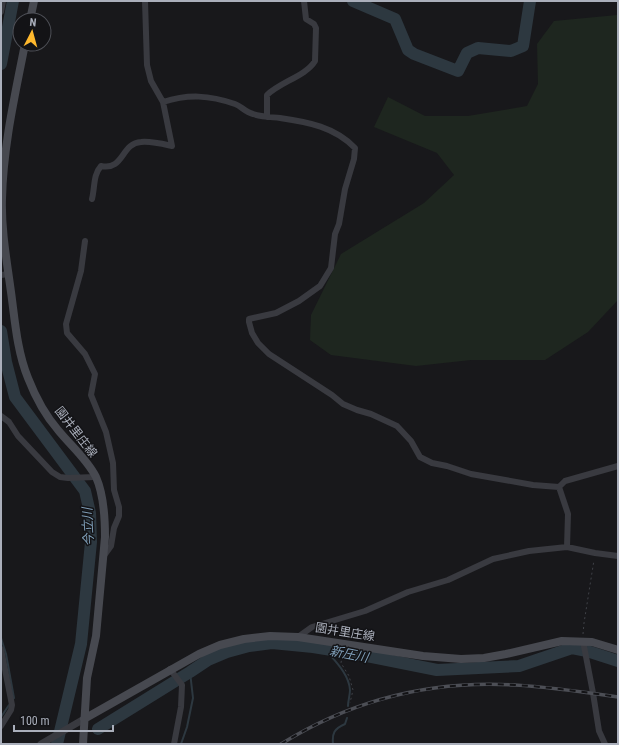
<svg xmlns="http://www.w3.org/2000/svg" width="619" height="745" font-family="'Roboto Condensed','Noto Sans JP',sans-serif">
  <rect width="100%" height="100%" fill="#18181b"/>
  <path fill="#1e261f" d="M 618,13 L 618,300 L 588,332 L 545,360 L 471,360 L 416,366 L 331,355 L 310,340 L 311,315 L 341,254 L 424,203 L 454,175 L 437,153 L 374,127 L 388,97 L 425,116 L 468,116 L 527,106 L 538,84 L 537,44 L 554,21 L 617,15 Z"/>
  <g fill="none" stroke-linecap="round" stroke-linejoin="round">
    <path stroke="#2d3840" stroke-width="2" d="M 1,638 L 6,654 L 14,698 L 13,699
      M 325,649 C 335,661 349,674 350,690 C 350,695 348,701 348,706
      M 1,717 L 9,705
      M 181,744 L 187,727 L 193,698 L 190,672
      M 333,744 C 332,733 334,729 345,724 L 347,718"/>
    <path stroke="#2d3840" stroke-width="12" d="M 353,1 L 395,19 L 408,50 L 414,54 L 458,71 L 467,53 L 478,48 L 511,51 L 523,46 L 530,1
      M 1,64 L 13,1
      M 1,331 L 6,362 L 15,397 L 85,491 L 90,513 L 91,542 L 81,644 L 57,744
      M 98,729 L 190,672 L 208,660 L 227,652 L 249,646 L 272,643 L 313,647 L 357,654 L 437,670 L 519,666 L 572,648 L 587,651 L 618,661"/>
    <path stroke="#3f4147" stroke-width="1" stroke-dasharray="2 3" stroke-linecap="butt" d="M 583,634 L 584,623 L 594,560
      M 343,651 L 341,663 L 349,676 L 353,690 L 350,703"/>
    <path stroke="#393a40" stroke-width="6" d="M 1,12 L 3,1
      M 163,102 C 188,94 209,95 235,104 C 241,106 245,112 253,114 C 262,117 271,117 280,118 C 308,122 335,127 355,148 L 354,159 L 345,189 L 339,224 L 335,234 L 331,268 L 320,286 L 299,301 L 276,313 L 249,319 L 249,322 L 252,333 L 258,343 L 269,354 L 332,395 L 343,404 L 357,410 L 371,414 L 397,426 L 411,441 L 420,457 L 432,463 L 447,466 L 471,474 L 533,485 L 559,487
      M 267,117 L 267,95 C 280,82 306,76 315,61 L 316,28 L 314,24 L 306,19 L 304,1
      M 92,199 C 95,187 93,175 101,166 C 124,171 121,143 141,142 C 151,141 163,144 172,146 L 163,102 L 151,81 L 147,65 L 145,1
      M 85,241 L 81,271 L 66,324 L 67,333 L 85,354 L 95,374 L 91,395 L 106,432 L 113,463 L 114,490 L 119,507 L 119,516 L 114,528 L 111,546 L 103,557
      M 1,275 L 9,274
      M 1,416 L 9,422 L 18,436 L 52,472 L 60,477 L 68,478 L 95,477
      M 559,487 L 565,481 L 618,466
      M 559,487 L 568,514 L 567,547
      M 298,637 L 312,627 L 365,611 L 408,592 L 448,580 L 493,559 L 529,551 L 567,547 L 595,553 L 618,556
      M 583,641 L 593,693 L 599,731 L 605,744
      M 1,649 L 12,705 L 11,710 L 1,726
      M 170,669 L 182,685 L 181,707 L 174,744"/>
    <path stroke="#393a40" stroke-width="7" d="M 41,744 L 84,719"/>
    <path stroke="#474950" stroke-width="8" d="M 30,20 L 34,1
      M 25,44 C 15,95 3,147 2,199 C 1,230 7,262 11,292 C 15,321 17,351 28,378 C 35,396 45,415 58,430 C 71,446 87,459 96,477 C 104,495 105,517 105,537 L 96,636 L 87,678 L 83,744
      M 84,719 L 199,654 L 220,645 L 244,639 L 270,636 L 298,637 L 423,656 L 461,659 L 484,658 L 506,654 L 562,641 L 592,642 L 618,650"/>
    <defs>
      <path id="rail" d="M 281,744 C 352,700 432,680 515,685 C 550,687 584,692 618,697"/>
    </defs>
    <use href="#rail" stroke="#4c4e55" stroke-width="3.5"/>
    <use href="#rail" stroke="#131316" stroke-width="2" stroke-dasharray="6" stroke-linecap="butt"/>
  </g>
  <g text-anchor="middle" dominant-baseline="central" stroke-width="3" stroke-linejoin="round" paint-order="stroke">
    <g font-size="12" fill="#aaafbb" stroke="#131316">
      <text transform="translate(76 432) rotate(52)">園井里庄線</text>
      <text transform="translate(345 632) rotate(9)">園井里庄線</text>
    </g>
    <g font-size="13" font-style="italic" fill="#7f9eb8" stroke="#131316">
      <text transform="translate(88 527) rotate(-93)">今立川</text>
      <text transform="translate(349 654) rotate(11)">新圧川</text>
    </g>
  </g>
  <rect width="619" height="745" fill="none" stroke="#aaafbb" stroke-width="4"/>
  <g transform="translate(32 32) rotate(6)"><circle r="19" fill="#131316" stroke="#4f5158"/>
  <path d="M0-3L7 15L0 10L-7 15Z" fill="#feb82d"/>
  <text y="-6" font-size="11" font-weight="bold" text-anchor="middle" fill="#aaafbb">N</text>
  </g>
  <path d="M14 725v6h99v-6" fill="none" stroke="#aaafbb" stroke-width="2"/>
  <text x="20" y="725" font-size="12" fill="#aaafbb" stroke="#131316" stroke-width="3" paint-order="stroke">100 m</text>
</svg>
